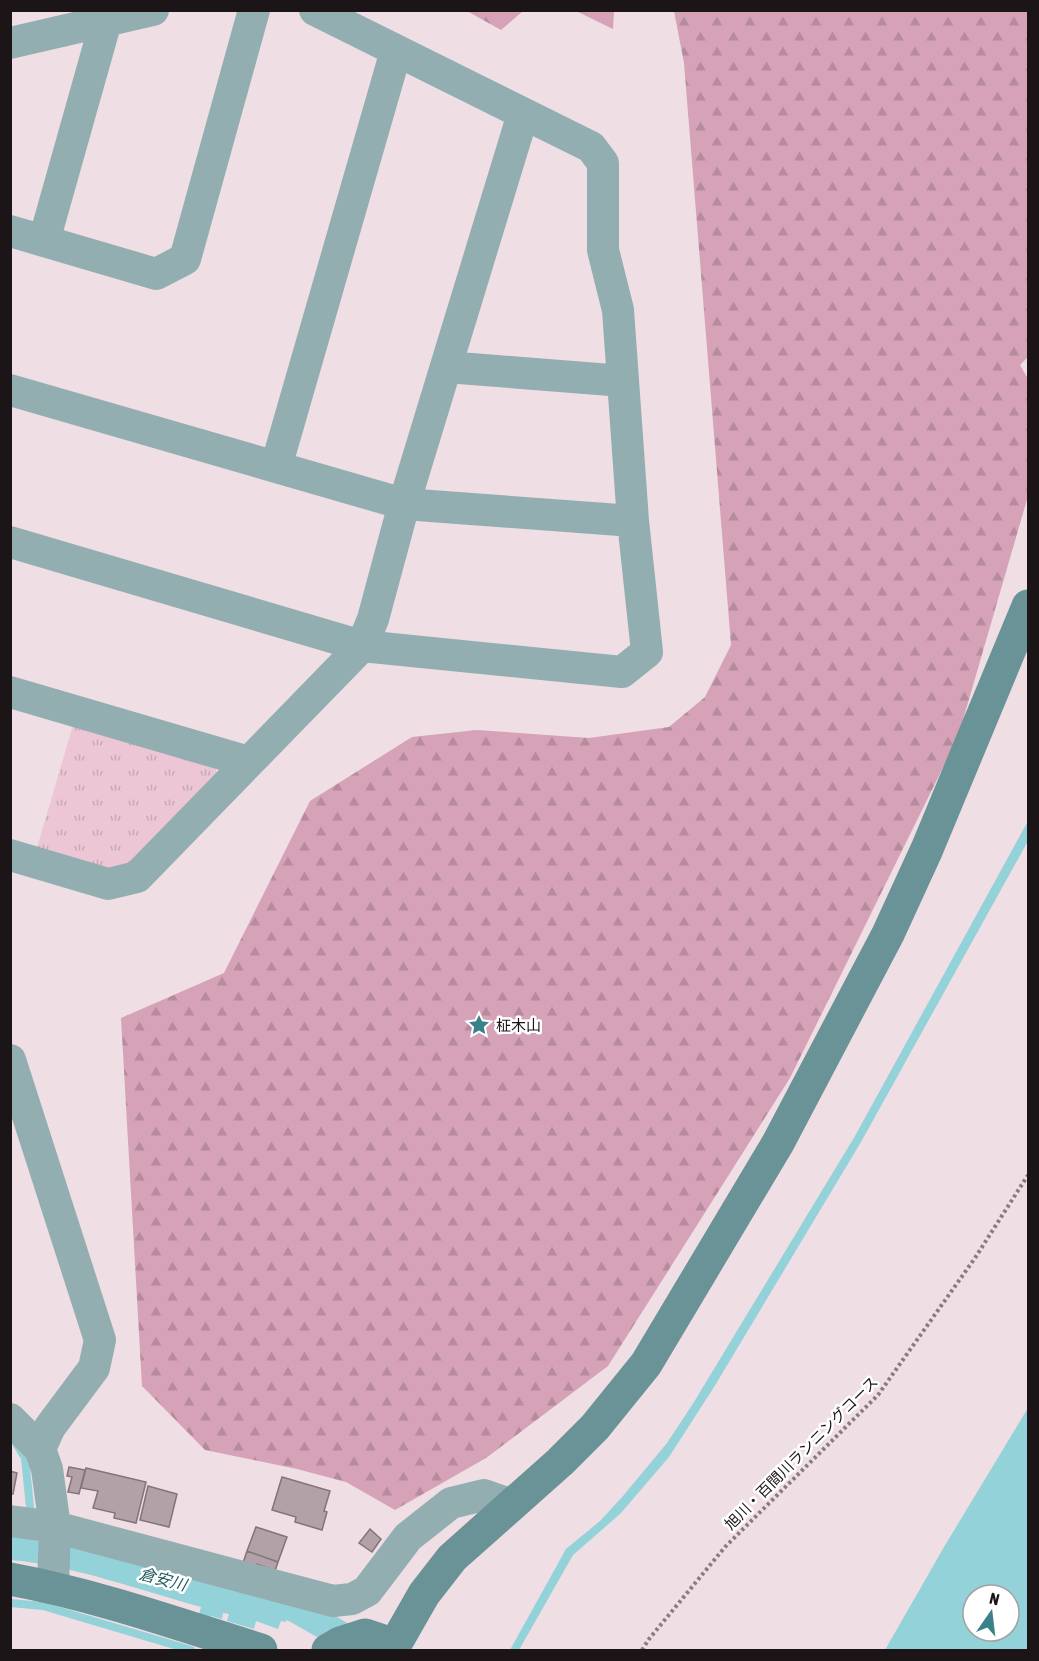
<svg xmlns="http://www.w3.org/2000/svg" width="1039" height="1661" font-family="'Asap Condensed','Noto Sans JP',sans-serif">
  <defs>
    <pattern id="forest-firs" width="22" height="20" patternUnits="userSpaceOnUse" patternTransform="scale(1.5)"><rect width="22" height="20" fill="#d5a2b7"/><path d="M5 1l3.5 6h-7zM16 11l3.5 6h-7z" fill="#b68b9d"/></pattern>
    <pattern id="park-tufts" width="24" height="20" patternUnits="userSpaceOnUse" patternTransform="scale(1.5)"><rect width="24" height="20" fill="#ecc6d5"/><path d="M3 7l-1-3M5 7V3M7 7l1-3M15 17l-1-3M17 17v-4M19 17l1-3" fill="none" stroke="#caa9b6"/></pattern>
  </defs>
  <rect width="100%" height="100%" fill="#efdee4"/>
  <path fill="url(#forest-firs)" d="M 467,11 L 523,11 L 501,30 Z
    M 576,11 L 614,11 L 613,29 Z
    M 674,11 L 1028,11 L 1028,357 L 1020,365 L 1028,379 L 1028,496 L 958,737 L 790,1078 L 608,1366 L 486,1458 L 395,1510 L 346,1482 L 297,1469 L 205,1450 L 142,1386 L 121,1018 L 224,973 L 310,801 L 412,737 L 477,730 L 589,738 L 669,727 L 705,697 L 731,645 L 684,63 Z"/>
  <path fill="url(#park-tufts)" d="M 74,722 L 215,765 L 218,779 L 131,867 L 109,872 L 36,851 Z"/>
  <path fill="#92d2d8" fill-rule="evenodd" d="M 1028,821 L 1028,841 L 861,1142 L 714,1387 L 669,1457 L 620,1514 L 573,1555 L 519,1650 L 510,1650 L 566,1549 L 600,1521 L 623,1496 L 667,1443 L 694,1402 L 855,1136 Z
    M 1028,1408 L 1028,1650 L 885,1650 L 944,1547 ZM 973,1595 L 1009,1595 L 1009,1631 L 973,1631 Z
    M 10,1532 L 318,1606 L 394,1650 L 340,1650 L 287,1620 L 285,1622 L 281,1621 L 278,1629 L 256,1621 L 254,1629 L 227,1621 L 229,1614 L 223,1613 L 222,1619 L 211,1616 L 210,1618 L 199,1615 L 201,1607 C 139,1590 75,1566 11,1560 Z"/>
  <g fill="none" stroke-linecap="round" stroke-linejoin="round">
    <path stroke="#92d2d8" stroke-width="8" d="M 17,1445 L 25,1458 L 31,1517
      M 10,1603 L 43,1606 L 191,1650"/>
  </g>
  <path fill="#b2a2a8" stroke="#83747a" stroke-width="1.5" d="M 69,1467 L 85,1470 L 79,1494 L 68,1492 L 72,1477 L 67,1476 Z
    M 86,1468 L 146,1482 L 136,1523 L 114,1518 L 115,1513 L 93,1508 L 98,1491 L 81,1488 Z
    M 10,1471 L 17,1473 L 13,1494 L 10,1494 Z
    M 282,1477 L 330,1491 L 324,1511 L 327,1512 L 322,1530 L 295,1522 L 296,1517 L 272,1510 Z
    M 148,1486 L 177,1494 L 169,1527 L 140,1520 Z
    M 256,1527 L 287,1537 L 278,1562 L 247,1551 Z
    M 370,1529 L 381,1539 L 372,1552 L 359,1543 Z
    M 247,1551 L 278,1562 L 275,1571 L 257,1564 L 255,1570 L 242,1566 Z"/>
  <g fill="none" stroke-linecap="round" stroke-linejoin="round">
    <path stroke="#877c80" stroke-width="4" stroke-dasharray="3 3" stroke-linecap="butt" d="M 642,1650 L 649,1639 L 725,1547 L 878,1395 L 975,1258 L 1028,1175"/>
    <path stroke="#93aeb0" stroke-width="32" d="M 10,43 L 153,10
      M 10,231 L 156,274 L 185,259 L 254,10
      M 44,241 L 106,21
      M 446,367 L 623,381
      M 10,390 L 404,504 L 633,521
      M 276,467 L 396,51
      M 10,542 L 362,646 L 622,672 L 647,652 L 633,521 L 618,310 L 603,250 L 603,163 L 591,147 L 315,10
      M 10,692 L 249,762
      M 10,855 L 108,884 L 137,877 L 362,646 L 373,619 L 404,504 L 523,114
      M 10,1060 L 100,1340 L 94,1368 L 50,1427 L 40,1449
      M 10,1419 L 40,1449 L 47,1469 L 55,1527 L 53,1587
      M 10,1521 L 55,1527 L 333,1601 L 352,1599 L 367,1591 L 408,1537 L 451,1503 L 484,1495 L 512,1505"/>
    <path stroke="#6a9397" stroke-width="33" d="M 10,1579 C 96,1595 178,1624 261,1650
      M 328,1650 L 340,1643 L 365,1635 L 395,1645
      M 392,1650 L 424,1594 L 452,1558 L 560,1462 L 595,1427 L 646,1364 L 778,1143 L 888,934 L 927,849 L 1028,606"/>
  </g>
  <defs>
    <symbol id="sight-bare" viewBox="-9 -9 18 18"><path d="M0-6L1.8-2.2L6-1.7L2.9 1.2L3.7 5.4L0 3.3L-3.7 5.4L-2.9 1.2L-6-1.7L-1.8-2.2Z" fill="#3a8289" stroke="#fff" stroke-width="2.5" paint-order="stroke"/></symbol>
  </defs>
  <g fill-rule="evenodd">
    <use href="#sight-bare" x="464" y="1010" width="30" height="30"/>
  </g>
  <g text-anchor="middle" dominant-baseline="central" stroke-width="5" stroke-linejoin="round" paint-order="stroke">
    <g font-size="15" fill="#1b1517" stroke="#fff" text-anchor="start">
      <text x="496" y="1025">柾木山</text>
    </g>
    <g font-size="15" fill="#1b1517" stroke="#fff">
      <text transform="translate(801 1453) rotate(-45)">旭川・百間川ランニングコース</text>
    </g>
    <g font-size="16" font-style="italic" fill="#22595e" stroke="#fff">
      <text transform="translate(163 1579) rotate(15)">倉安川</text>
    </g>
  </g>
  <rect width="1039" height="1661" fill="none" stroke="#1b1517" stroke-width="24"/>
  <g transform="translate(991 1613) rotate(14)"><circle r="28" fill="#ffffff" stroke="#a4a1a2" stroke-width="1.5"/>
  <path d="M0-4.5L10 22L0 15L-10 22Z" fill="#3a8289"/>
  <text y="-9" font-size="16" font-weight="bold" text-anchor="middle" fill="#1b1517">N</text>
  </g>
</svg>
